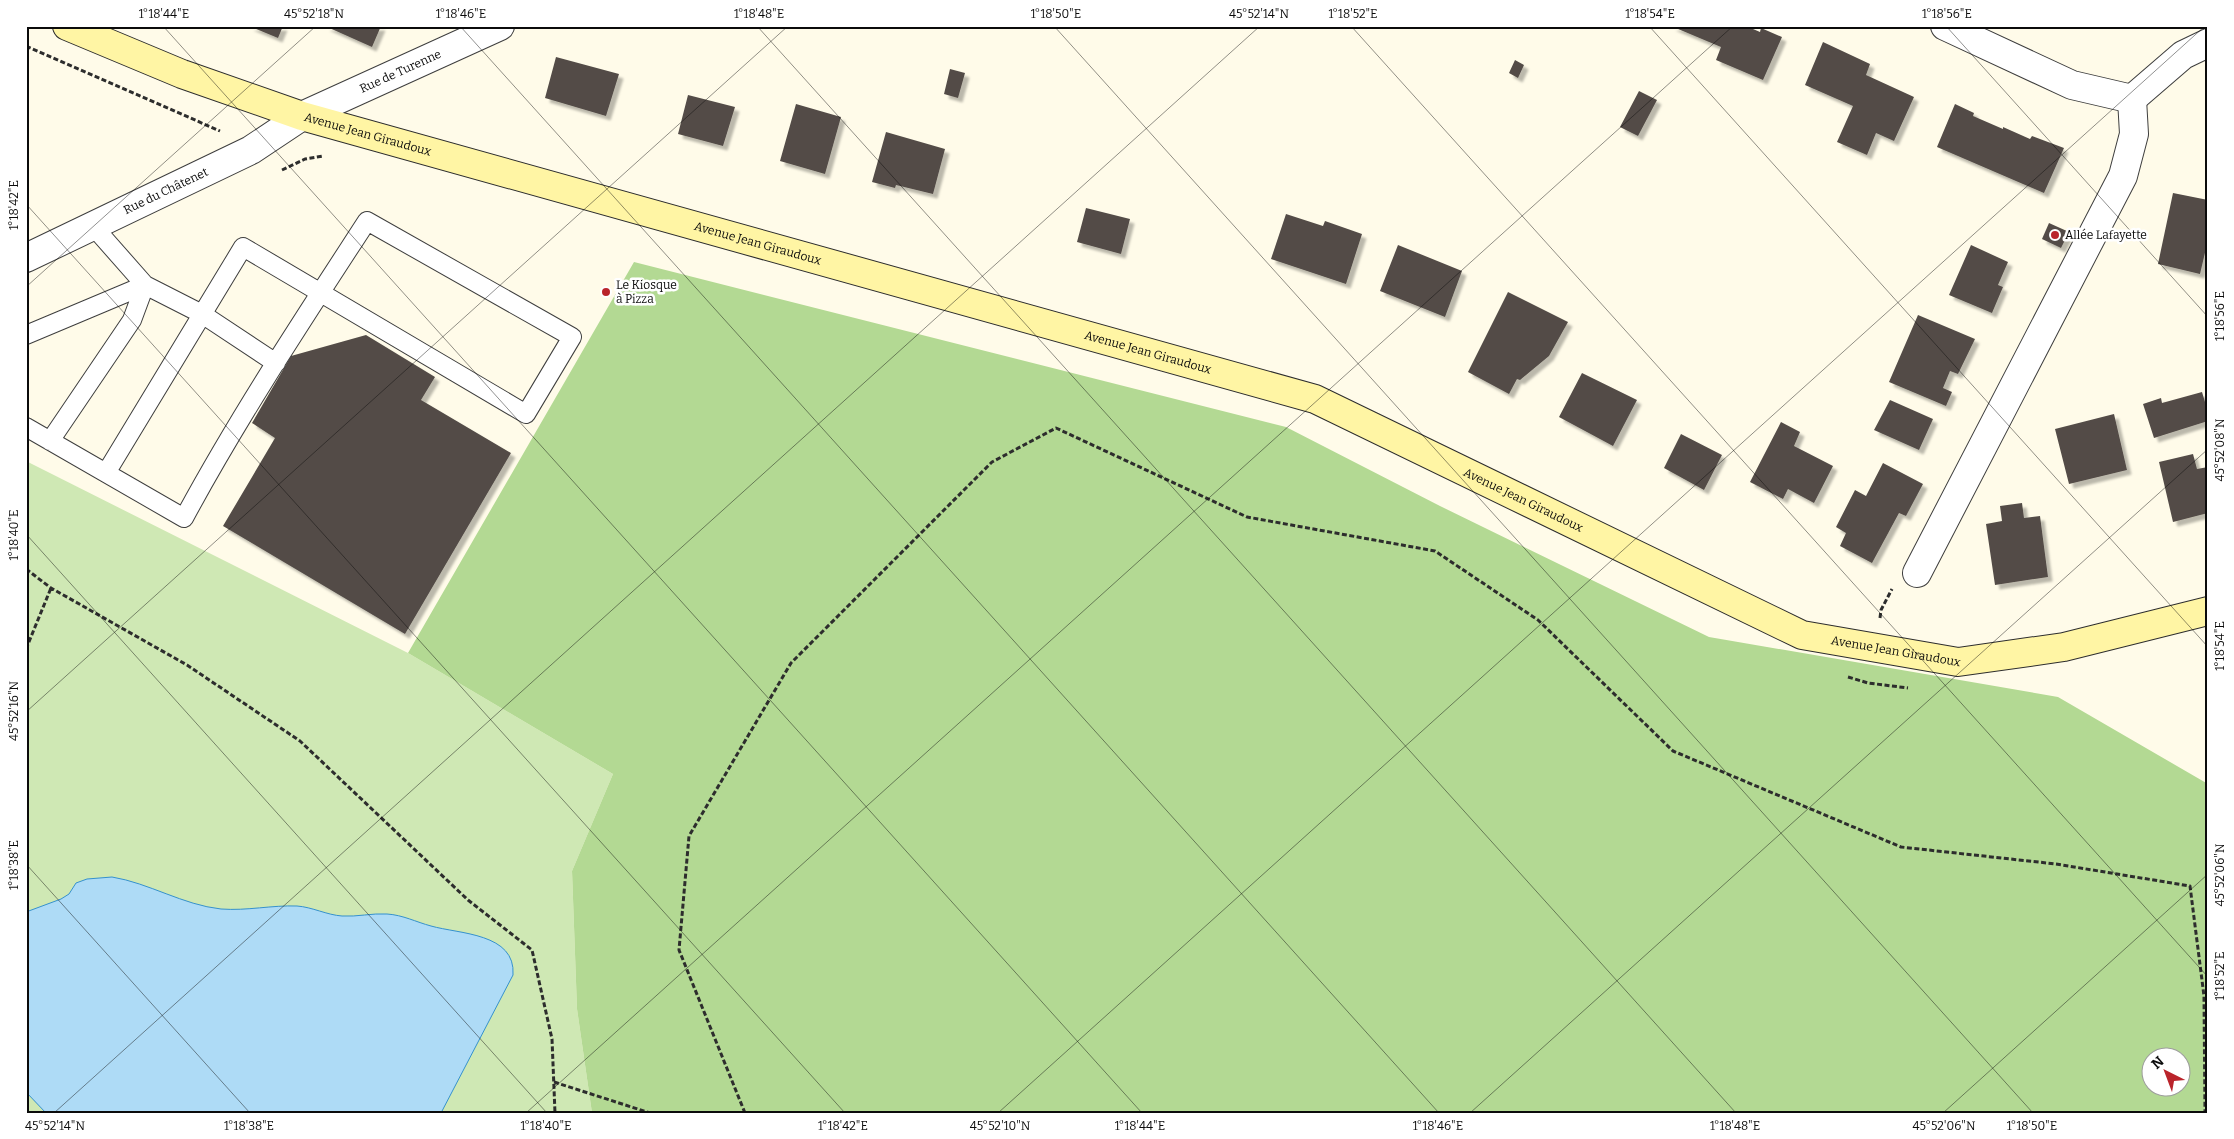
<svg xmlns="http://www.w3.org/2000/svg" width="2234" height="1139" font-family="Bitter,serif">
  <defs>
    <filter id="shadow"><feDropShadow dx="4.5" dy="4.5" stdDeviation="1" flood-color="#0004"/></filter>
  </defs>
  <rect width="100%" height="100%" fill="#fffbe9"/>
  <path fill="#cfe8b4" d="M 26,461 L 408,653 L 613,774 L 572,871 L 577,1009 L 592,1113 L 26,1113 Z"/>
  <path fill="#b3d993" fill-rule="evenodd" d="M 634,262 L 1286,427 L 1440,506 L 1709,637 L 2058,697 L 2208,784 L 2208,1113 L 592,1113 L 577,1009 L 572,871 L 613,774 L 408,653 ZM 2152,1056 L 2182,1056 L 2182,1086 L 2152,1086 Z"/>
  <path fill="#aedbf6" stroke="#3591cd" d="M 112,877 C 149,883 183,905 221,909 C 247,911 272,905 297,906 C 312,907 327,915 342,916 C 357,917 372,913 387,914 C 403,915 416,922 431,926 C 459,934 516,933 513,975 L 441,1113 L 46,1113 L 26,1092 L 26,912 L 61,899 L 69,894 L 76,883 L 87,879 Z"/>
  <path fill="#534c47" filter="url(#shadow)" d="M 249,26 L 283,26 L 278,38 Z
    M 325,26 L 381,26 L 372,47 Z
    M 1671,26 L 1746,26 L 1760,32 L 1761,28 L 1782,37 L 1763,80 L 1716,60 L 1721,47 Z
    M 1823,42 L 1870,64 L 1866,75 L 1914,97 L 1894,141 L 1876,133 L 1867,155 L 1837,142 L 1853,106 L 1805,85 Z
    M 556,57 L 619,74 L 606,116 L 545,98 Z
    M 1515,60 L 1524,65 L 1518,78 L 1509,73 Z
    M 950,69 L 965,73 L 958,98 L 944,94 Z
    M 1639,91 L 1657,100 L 1638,136 L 1620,127 Z
    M 688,95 L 735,107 L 723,146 L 678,134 Z
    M 796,104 L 841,117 L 825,174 L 780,161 Z
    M 1955,104 L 1974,113 L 1973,116 L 2003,129 L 2003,127 L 2030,139 L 2032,136 L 2064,148 L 2044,193 L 1937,147 Z
    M 886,132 L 945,149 L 933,194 L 896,185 L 895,188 L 872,182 Z
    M 2173,193 L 2208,200 L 2208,240 L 2200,274 L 2158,264 Z
    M 1086,208 L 1130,219 L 1121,254 L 1077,242 Z
    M 1286,214 L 1323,226 L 1325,221 L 1362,234 L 1346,284 L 1271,259 Z
    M 2049,223 L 2069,232 L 2061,248 L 2042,239 Z
    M 1398,245 L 1462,271 L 1445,317 L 1380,291 Z
    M 1971,245 L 2008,262 L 1998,285 L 2003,287 L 1992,313 L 1949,295 Z
    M 1508,292 L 1568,322 L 1549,356 L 1520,380 L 1517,379 L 1509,394 L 1468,372 Z
    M 1918,315 L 1975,339 L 1958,374 L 1950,371 L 1943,388 L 1952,392 L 1946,406 L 1889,382 Z
    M 366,335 L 435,377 L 421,400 L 511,453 L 405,634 L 223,526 L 275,438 L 252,423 L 291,356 Z
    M 1582,373 L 1637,400 L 1613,446 L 1559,417 Z
    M 2202,392 L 2208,412 L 2208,421 L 2154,438 L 2143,404 L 2161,398 L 2162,403 Z
    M 1890,400 L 1933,419 L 1919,450 L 1874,430 Z
    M 2114,414 L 2127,470 L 2069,484 L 2055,429 Z
    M 1781,422 L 1800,432 L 1794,446 L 1833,466 L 1814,503 L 1788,489 L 1783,499 L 1750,482 Z
    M 1681,434 L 1722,455 L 1704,490 L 1664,468 Z
    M 2193,454 L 2197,469 L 2208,467 L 2208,513 L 2173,522 L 2159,462 Z
    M 1883,463 L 1923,484 L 1906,516 L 1899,513 L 1872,563 L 1840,546 L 1846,533 L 1836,527 L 1855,490 L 1866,496 Z
    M 2022,503 L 2024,518 L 2040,516 L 2048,577 L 1995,585 L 1986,524 L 2002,521 L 2000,506 Z"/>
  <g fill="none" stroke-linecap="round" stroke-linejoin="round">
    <defs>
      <path id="lane" d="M 93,226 L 145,285 L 202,314 L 276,363
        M 26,335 L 145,285
        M 26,427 L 184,518 C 239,416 304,318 367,221 L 572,337 L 526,414 L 243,247 L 106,473
        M 50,441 L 132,320 L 145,285"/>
      <g id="street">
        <path d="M 1945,26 L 2072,85 L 2132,99"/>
        <path d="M 2132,99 L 2183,55 L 2208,43"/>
        <path id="s1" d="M 26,258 L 251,150 L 302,116 L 500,26"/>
        <path d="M 1917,573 L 2123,176 L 2134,134 L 2132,99"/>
      </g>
      <g id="secondary">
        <path id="s2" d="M 67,26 L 182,74 L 302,116 L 1315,399 L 1802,635 L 1958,662 L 2064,647 L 2208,611"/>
      </g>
    </defs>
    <use href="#lane" stroke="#3e3e3e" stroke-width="20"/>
    <use href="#street" stroke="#3e3e3e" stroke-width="30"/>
    <use href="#secondary" stroke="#2d2d2d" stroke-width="30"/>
    <path stroke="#2d2d2d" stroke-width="3" stroke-dasharray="5 2.5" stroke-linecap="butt" d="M 26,46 L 220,131
      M 282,170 L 305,159 L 323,156
      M 26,569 L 51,588 L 187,665 L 300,741 L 468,900 L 532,950 L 552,1039 L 555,1113
      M 1880,618 L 1881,610 L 1892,589
      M 26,649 L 51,588
      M 1848,677 L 1868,683 L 1908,688
      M 554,1082 L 650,1113
      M 745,1113 L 679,950 L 689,836 L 791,663 L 992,462 L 1056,428 L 1247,517 L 1435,551 L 1538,620 L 1673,751 L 1901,847 L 2056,864 L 2190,886 L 2204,996 L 2205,1113"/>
    <use href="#lane" stroke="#fff" stroke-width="18"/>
    <use href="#street" stroke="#fff" stroke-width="28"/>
    <use href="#secondary" stroke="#fff5a4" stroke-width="28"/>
  </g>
  <path fill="none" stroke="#0b0b0b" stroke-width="1" stroke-opacity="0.45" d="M 163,26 L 1142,1113M 460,26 L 1439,1113M 757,26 L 1736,1113M 1054,26 L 2033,1113M 1351,26 L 2208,977M 1649,26 L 2208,647M 1946,26 L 2208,317M 26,204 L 845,1113M 26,287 L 316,26M 26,534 L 547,1113M 26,712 L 788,26M 26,864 L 250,1113M 54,1113 L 1260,26M 526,1113 L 1733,26M 998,1113 L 2205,26M 1470,1113 L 2208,449M 1943,1113 L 2208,874"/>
  <g fill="#ba242b" stroke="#fff" stroke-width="2">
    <circle cx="2055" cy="235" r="5"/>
    <circle cx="606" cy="292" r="5"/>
  </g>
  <g text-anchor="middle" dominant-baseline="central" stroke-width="5" stroke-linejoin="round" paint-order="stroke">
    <g font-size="12" fill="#0b0b0b" stroke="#fff">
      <text stroke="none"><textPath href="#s1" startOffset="419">Rue de Turenne</textPath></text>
      <text stroke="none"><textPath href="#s2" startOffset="320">Avenue Jean Giraudoux</textPath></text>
      <text stroke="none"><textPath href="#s1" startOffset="155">Rue du Châtenet</textPath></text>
      <text stroke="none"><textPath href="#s2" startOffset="725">Avenue Jean Giraudoux</textPath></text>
      <text stroke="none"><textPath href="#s2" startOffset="1130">Avenue Jean Giraudoux</textPath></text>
      <text stroke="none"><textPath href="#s2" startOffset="1535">Avenue Jean Giraudoux</textPath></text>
      <text stroke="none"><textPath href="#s2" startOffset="1940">Avenue Jean Giraudoux</textPath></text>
    </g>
    <g font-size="12" fill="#0b0b0b" stroke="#fff" text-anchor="start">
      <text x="2065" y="235">Allée Lafayette</text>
      <text x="616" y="285">Le Kiosque<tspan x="616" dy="14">à Pizza</tspan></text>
    </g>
  </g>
  <rect width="2234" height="1139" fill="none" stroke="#ffffff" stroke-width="55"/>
  <g transform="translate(2166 1072) rotate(318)"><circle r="24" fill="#ffffff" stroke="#9d9d9d"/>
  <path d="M0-4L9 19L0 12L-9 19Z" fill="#ba242b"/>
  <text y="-8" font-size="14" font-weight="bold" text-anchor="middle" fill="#0b0b0b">N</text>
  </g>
  <rect x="28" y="28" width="2178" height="1084" fill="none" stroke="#0b0b0b" stroke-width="2"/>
  <g font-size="12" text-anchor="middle" fill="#0b0b0b">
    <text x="164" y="18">1°18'44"E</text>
    <text x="314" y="18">45°52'18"N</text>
    <text x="461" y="18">1°18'46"E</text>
    <text x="759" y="18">1°18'48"E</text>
    <text x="1056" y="18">1°18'50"E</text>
    <text x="1259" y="18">45°52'14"N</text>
    <text x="1353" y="18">1°18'52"E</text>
    <text x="1650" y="18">1°18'54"E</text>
    <text x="1947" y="18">1°18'56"E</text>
    <text transform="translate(14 205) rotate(-90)" y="4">1°18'42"E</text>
    <text transform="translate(2220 316) rotate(-90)" y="4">1°18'56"E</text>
    <text transform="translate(2220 450) rotate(-90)" y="4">45°52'08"N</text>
    <text transform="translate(14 535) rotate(-90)" y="4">1°18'40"E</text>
    <text transform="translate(2220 646) rotate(-90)" y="4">1°18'54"E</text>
    <text transform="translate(14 711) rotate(-90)" y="4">45°52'16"N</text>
    <text transform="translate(14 865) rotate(-90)" y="4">1°18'38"E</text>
    <text transform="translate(2220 875) rotate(-90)" y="4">45°52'06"N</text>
    <text transform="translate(2220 976) rotate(-90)" y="4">1°18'52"E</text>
    <text x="55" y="1130">45°52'14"N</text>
    <text x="249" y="1130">1°18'38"E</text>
    <text x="546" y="1130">1°18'40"E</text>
    <text x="843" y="1130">1°18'42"E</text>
    <text x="1000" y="1130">45°52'10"N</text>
    <text x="1140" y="1130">1°18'44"E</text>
    <text x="1438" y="1130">1°18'46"E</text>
    <text x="1735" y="1130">1°18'48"E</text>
    <text x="1944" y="1130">45°52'06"N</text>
    <text x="2032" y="1130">1°18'50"E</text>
  </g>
</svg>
